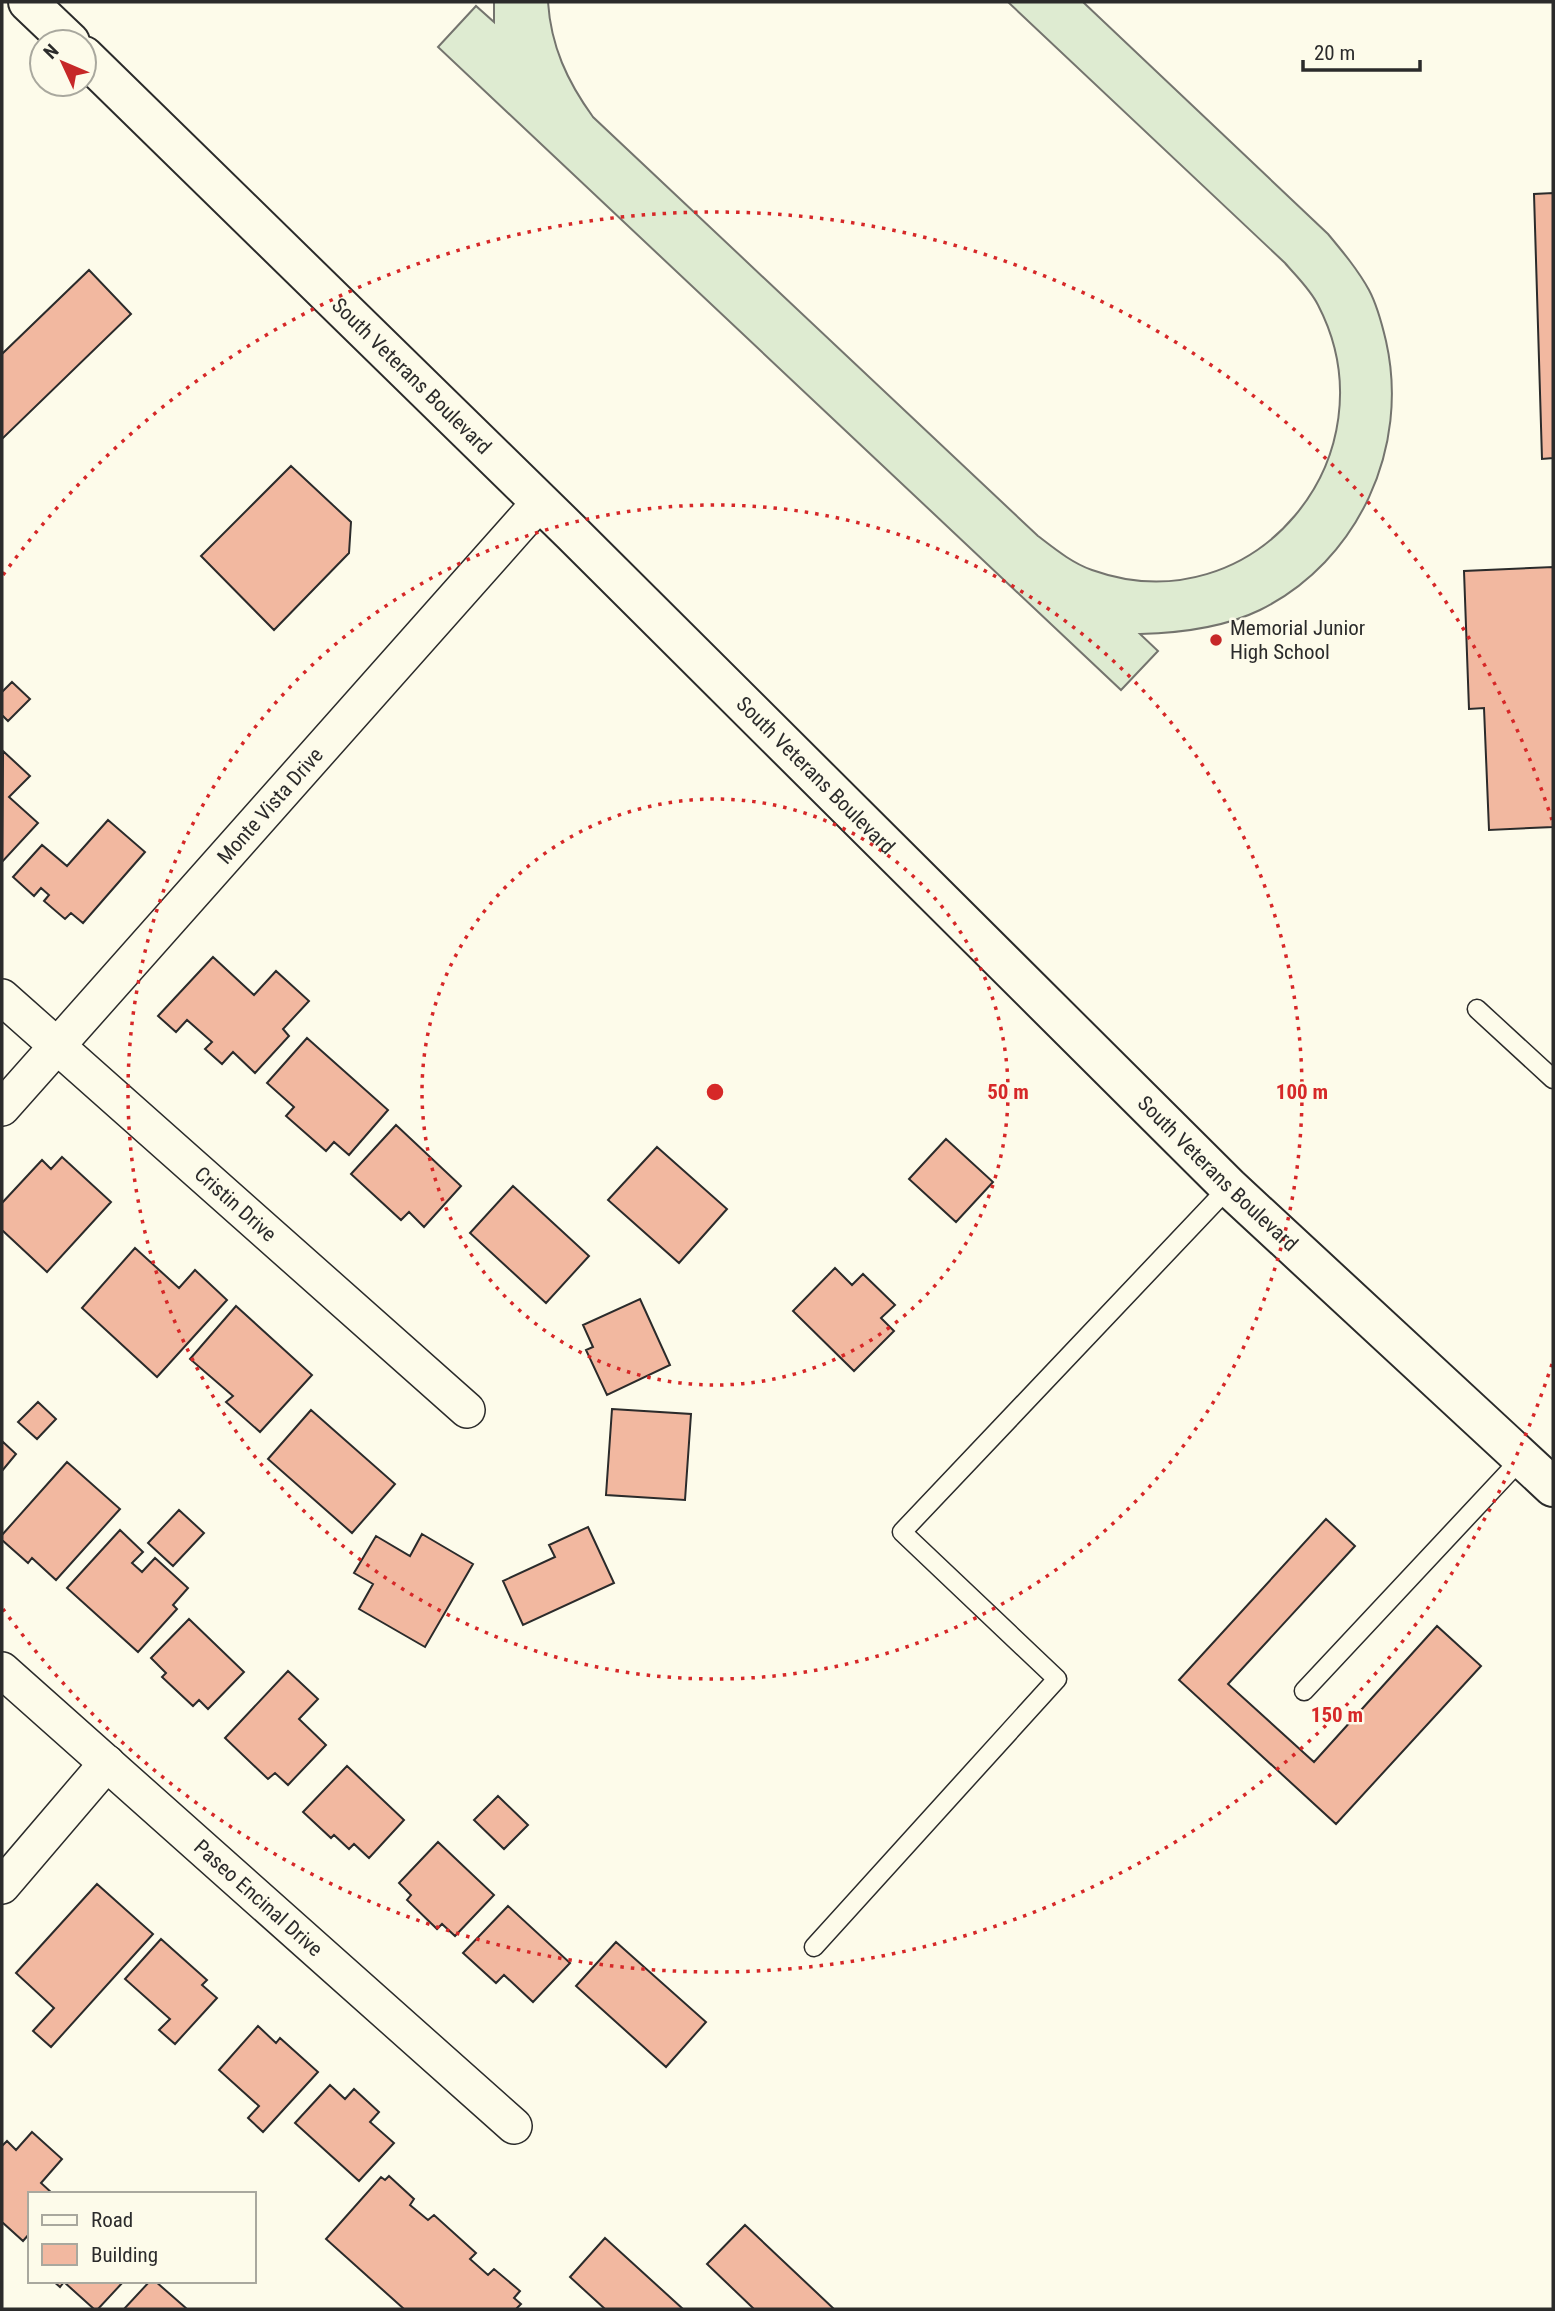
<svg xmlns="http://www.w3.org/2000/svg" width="1555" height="2311" font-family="'Roboto Condensed',sans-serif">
  <rect width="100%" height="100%" fill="#fdfbea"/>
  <path fill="#deebd1" stroke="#74746e" stroke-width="2" d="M 494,2 L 548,2 C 551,46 567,81 593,117 L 1038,536 C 1055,549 1072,563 1092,570 C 1254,628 1396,455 1318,305 C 1310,289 1296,276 1285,263 L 1008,2 L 1083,2 L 1328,234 C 1343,252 1358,270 1369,290 C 1377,305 1382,324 1386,341 C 1410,447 1359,561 1260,610 C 1223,628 1181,633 1140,634 L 1158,651 L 1121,690 L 438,47 L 476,6 L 494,22 Z"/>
  <path fill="#f2b8a0" stroke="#2b2b2b" stroke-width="2" d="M 1553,193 L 1553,458 L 1542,459 L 1534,194 Z
    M 89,270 L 131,314 L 2,439 L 2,354 Z
    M 291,466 L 351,522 L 349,553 L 274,630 L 201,556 Z
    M 1553,567 L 1553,827 L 1489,830 L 1484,708 L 1469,709 L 1464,571 Z
    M 12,682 L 30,699 L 8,721 L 2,715 L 2,692 Z
    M 3,751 L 30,776 L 9,797 L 38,823 L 2,862 Z
    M 108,820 L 145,852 L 83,923 L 71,913 L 65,919 L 44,901 L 49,895 L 41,888 L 34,896 L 13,877 L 42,845 L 67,866 Z
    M 213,957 L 254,995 L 276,971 L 309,1001 L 283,1029 L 289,1036 L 255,1073 L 233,1052 L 222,1064 L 205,1049 L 212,1042 L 187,1020 L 176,1032 L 158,1016 Z
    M 307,1038 L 388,1110 L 349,1155 L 334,1142 L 326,1151 L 286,1116 L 294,1107 L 267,1083 Z
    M 396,1125 L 461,1186 L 424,1227 L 409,1212 L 401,1220 L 351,1174 Z
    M 946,1139 L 993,1182 L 956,1222 L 909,1179 Z
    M 657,1147 L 727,1209 L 679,1263 L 608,1200 Z
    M 62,1157 L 111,1202 L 47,1272 L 2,1230 L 2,1203 L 42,1160 L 51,1169 Z
    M 513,1186 L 589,1256 L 546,1303 L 470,1233 Z
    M 135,1248 L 179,1288 L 195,1270 L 227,1300 L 157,1377 L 82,1308 Z
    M 835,1268 L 852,1285 L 863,1274 L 895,1305 L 881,1318 L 894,1331 L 854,1371 L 793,1311 Z
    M 640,1299 L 670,1365 L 607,1395 L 586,1350 L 593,1347 L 583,1325 Z
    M 236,1306 L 312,1375 L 260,1432 L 226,1402 L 233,1396 L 190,1359 Z
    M 38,1402 L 56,1419 L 37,1439 L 18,1422 Z
    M 612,1409 L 691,1414 L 685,1500 L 606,1495 Z
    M 311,1410 L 395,1484 L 352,1533 L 268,1459 Z
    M 2,1441 L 16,1454 L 2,1471 Z
    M 67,1462 L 120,1509 L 56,1580 L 32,1558 L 28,1563 L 2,1540 L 2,1535 Z
    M 179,1510 L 204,1533 L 173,1566 L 148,1543 Z
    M 1326,1519 L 1355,1546 L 1228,1684 L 1314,1762 L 1437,1626 L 1481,1666 L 1336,1824 L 1179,1680 Z
    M 588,1527 L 614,1583 L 523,1625 L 503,1581 L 555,1557 L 549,1545 Z
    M 120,1530 L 143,1552 L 132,1563 L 142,1572 L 155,1558 L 188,1588 L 173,1605 L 177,1609 L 138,1652 L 67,1588 Z
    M 422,1534 L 473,1564 L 425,1647 L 359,1609 L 373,1584 L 354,1573 L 376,1536 L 410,1556 Z
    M 189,1619 L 244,1672 L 208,1709 L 199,1700 L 193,1706 L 162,1677 L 166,1673 L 151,1658 Z
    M 288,1671 L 318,1699 L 299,1719 L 326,1745 L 288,1785 L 275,1773 L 268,1779 L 225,1738 Z
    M 347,1766 L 404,1820 L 369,1858 L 354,1844 L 349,1849 L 334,1835 L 331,1838 L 303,1812 Z
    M 498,1796 L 528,1825 L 504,1849 L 474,1820 Z
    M 438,1842 L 494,1895 L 455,1936 L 442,1924 L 437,1929 L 407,1900 L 411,1895 L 399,1883 Z
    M 97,1884 L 153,1934 L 51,2047 L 33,2031 L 54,2008 L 16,1973 Z
    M 508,1906 L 570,1963 L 533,2002 L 504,1975 L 496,1983 L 463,1953 Z
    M 161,1939 L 207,1980 L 202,1985 L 217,1998 L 175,2044 L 159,2030 L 170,2019 L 125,1979 Z
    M 616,1942 L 706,2022 L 666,2067 L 576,1986 Z
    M 258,2026 L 276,2043 L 280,2038 L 318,2072 L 263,2132 L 248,2118 L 259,2106 L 219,2070 Z
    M 330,2085 L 345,2099 L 354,2089 L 379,2112 L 370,2122 L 394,2143 L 359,2181 L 295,2123 Z
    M 32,2132 L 62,2159 L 41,2183 L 53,2194 L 30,2194 L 30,2233 L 23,2241 L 2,2222 L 2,2146 L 7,2141 L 16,2150 Z
    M 389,2176 L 414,2199 L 410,2205 L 428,2220 L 434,2215 L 476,2253 L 470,2259 L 488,2275 L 494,2269 L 520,2291 L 514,2298 L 521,2304 L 516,2309 L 404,2309 L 326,2239 L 381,2177 L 385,2180 Z
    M 745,2225 L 834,2309 L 754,2309 L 707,2264 Z
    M 605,2238 L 683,2309 L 605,2309 L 570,2277 Z
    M 53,2281 L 124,2281 L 98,2309 L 94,2309 L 64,2282 L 60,2287 Z
    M 150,2281 L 155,2281 L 187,2309 L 124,2309 Z"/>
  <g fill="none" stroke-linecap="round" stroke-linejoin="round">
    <defs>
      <path id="lane" d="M 1477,1009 L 1553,1079
        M 1304,1691 L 1522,1458
        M 814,1947 L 1057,1679 L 902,1532 L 1229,1187"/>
      <g id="street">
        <path id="s1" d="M 2,997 L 467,1410"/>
        <path id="s2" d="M 2,1108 L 540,502"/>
        <path id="s3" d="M 2,1670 L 514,2126"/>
        <path d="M 2,1886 L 107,1763"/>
      </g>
      <g id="primary">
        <path d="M 28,2 L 70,42"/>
        <path id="s4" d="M 84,56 L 571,532 L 1229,1187 L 1553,1487"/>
      </g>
    </defs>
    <use href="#lane" stroke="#2b2b2b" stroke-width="21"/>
    <use href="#street" stroke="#2b2b2b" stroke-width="38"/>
    <use href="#primary" stroke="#2b2b2b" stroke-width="42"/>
    <use href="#lane" stroke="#fdfbea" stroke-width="18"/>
    <use href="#street" stroke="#fdfbea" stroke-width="35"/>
    <use href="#primary" stroke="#fdfbea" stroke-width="38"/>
  </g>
  <g fill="none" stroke="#d62828" stroke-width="3.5" stroke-dasharray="3.5 7">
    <circle cx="715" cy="1092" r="293"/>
    <circle cx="715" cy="1092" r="587"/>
    <path d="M1552 1364A880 880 0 0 1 3 1609M3 575A880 880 0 0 1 1552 820"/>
  </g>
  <circle fill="#c62828" stroke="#fdfbea" stroke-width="2.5" cx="1216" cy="640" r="7"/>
  <g text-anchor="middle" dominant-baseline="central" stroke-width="5" stroke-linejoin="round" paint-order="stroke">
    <g font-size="21" fill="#2b2b2b" stroke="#fdfbea">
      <text stroke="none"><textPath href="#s4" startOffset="458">South Veterans Boulevard</textPath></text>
      <text stroke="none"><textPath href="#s4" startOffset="1026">South Veterans Boulevard</textPath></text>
      <text stroke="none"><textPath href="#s2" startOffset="404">Monte Vista Drive</textPath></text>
      <text stroke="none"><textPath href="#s4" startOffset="1592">South Veterans Boulevard</textPath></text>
      <text stroke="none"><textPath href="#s1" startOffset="312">Cristin Drive</textPath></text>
      <text stroke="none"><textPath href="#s3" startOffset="343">Paseo Encinal Drive</textPath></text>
    </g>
    <g font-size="21" fill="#2b2b2b" stroke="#fdfbea" text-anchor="start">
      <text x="1230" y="628">Memorial Junior<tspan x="1230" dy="24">High School</tspan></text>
    </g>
  </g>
  <circle cx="715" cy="1092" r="10" fill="#d62828" stroke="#fdfbea" stroke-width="3.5"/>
  <g font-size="21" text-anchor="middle" font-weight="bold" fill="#d62828" stroke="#fdfbea" stroke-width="5" stroke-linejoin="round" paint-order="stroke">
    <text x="1008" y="1099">50 m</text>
    <text x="1302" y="1099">100 m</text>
    <text x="1337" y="1722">150 m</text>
  </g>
  <rect width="1555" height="2311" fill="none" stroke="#2b2b2b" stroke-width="7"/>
  <rect x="28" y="2192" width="228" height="91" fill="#fdfbea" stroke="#a9a89e" stroke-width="2"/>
  <rect x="42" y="2215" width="35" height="10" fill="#fdfbea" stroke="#a9a89e" stroke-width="2"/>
  <text x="91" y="2227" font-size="21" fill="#2b2b2b">Road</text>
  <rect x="42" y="2244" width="35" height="21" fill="#f2b8a0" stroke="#a9a89e" stroke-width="2"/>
  <text x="91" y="2262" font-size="21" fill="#2b2b2b">Building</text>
  <g transform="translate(63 63) rotate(314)"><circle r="33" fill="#fdfbea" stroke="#a9a89e" stroke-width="2"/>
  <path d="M0-5L12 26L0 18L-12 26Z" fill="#c62828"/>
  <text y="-10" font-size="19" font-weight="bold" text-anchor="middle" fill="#2b2b2b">N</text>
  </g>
  <path d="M1303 60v10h117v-10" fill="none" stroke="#2b2b2b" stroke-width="3.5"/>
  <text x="1314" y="60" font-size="21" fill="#2b2b2b" stroke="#fdfbea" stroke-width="5" paint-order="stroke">20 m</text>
</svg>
